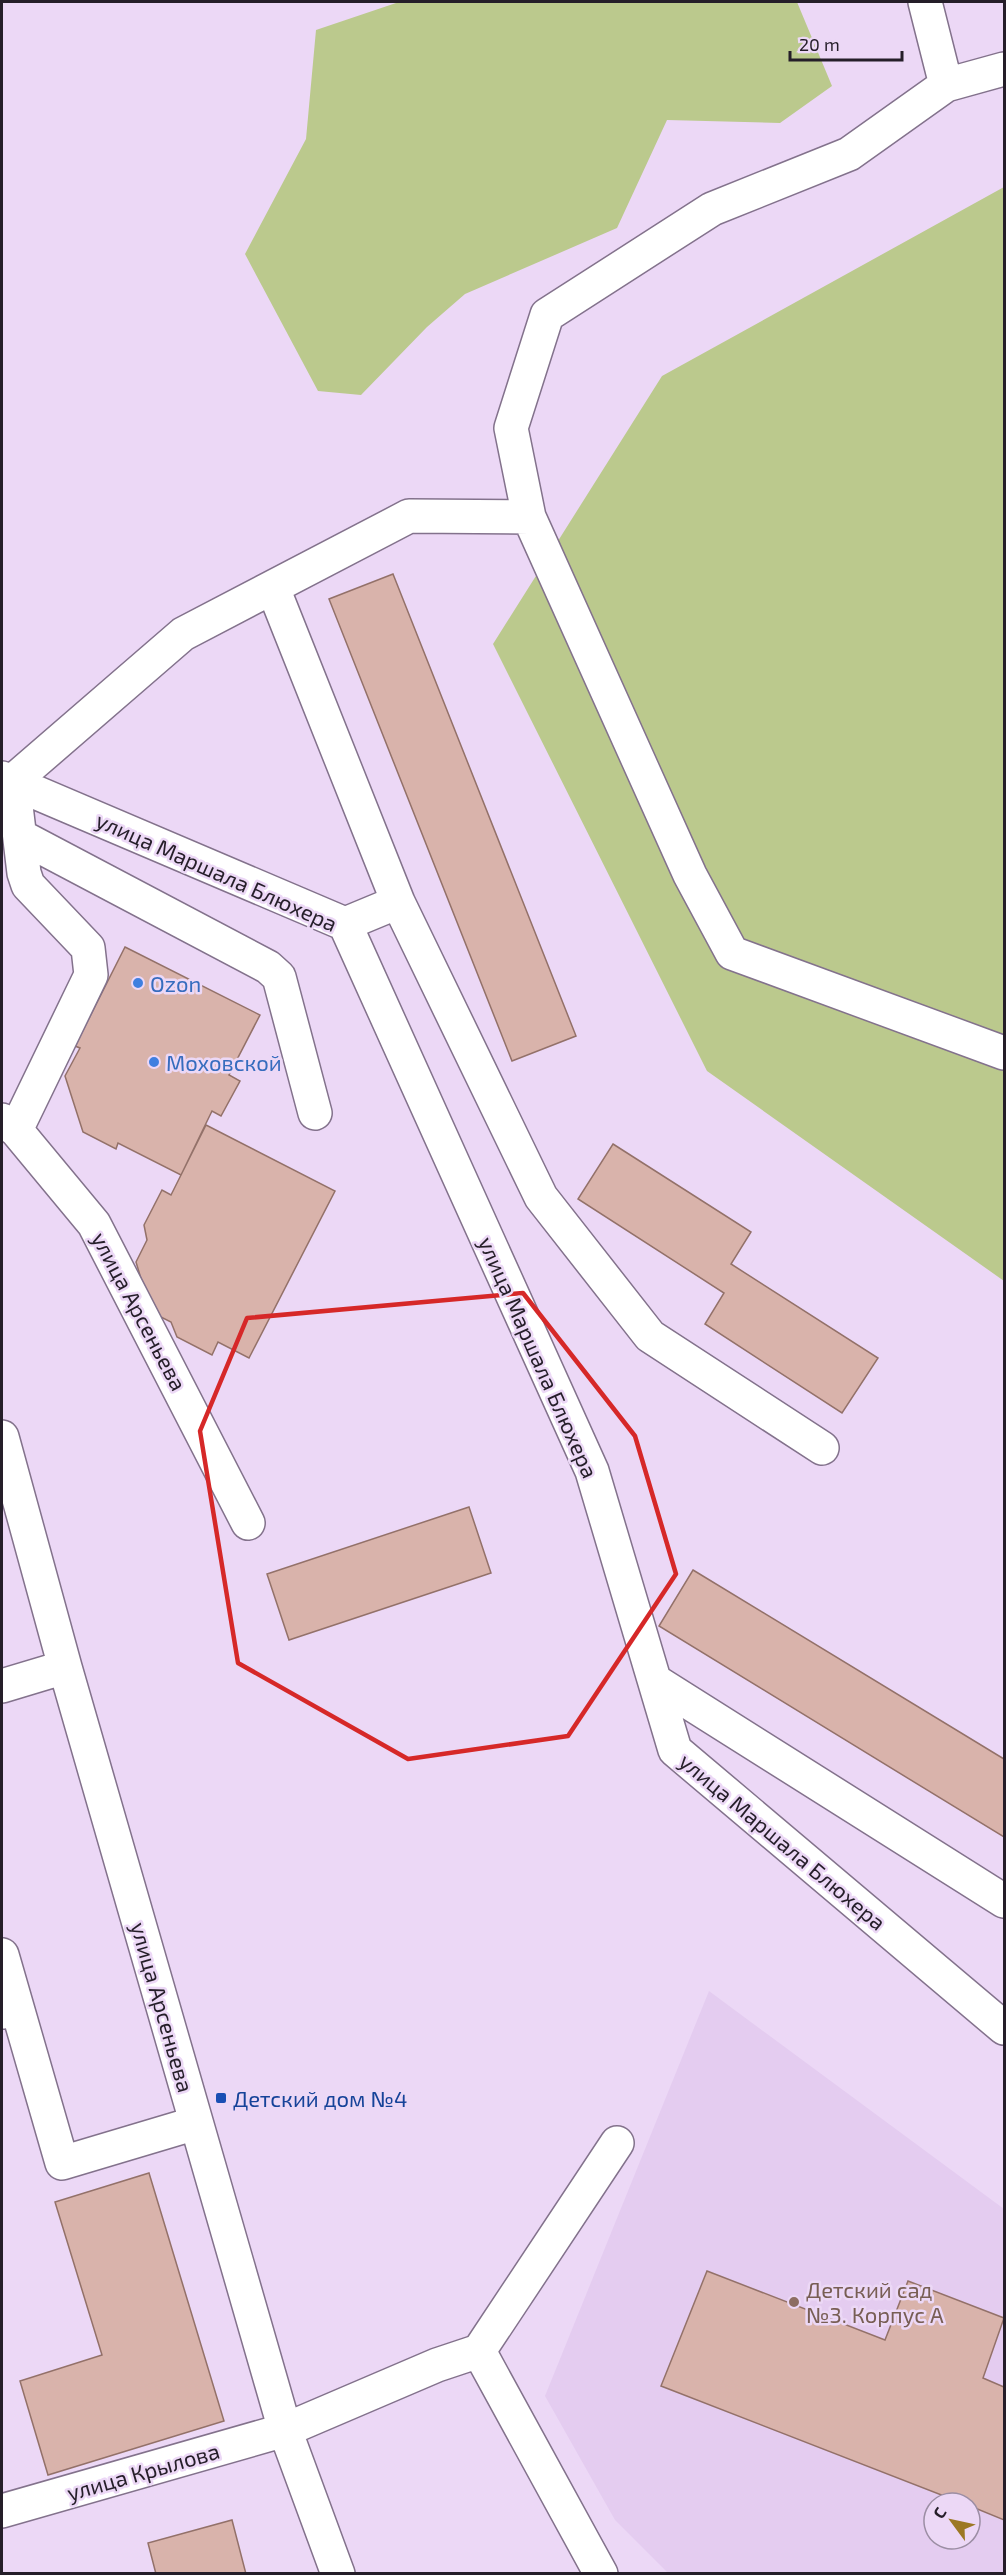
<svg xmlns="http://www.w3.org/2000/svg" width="1006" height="2575" font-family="'Exo 2',sans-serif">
  <rect width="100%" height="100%" fill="#ecd8f6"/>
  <path fill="#e4ccf0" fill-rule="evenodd" d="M 709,1991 L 1004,2209 L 1004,2573 L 668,2573 L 615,2520 L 545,2396 ZM 934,2503 L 970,2503 L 970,2539 L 934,2539 Z"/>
  <path fill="#bbc98d" d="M 399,2 L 797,2 L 832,86 L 780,123 L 667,120 L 617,228 L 465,294 L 427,327 L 361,395 L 318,391 L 245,254 L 306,139 L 316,30 Z
    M 1004,187 L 1004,1281 L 707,1071 L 493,644 L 662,376 Z"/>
  <path fill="#d9b3ab" stroke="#937169" stroke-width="1.5" d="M 393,574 L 576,1036 L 512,1061 L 329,599 Z
    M 125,947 L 260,1015 L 229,1075 L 240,1081 L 221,1116 L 212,1111 L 181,1175 L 118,1143 L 116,1149 L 83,1132 L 65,1076 L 80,1048 L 75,1046 Z
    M 206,1125 L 335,1191 L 249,1358 L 218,1342 L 212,1355 L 177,1337 L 171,1322 L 151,1312 L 136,1262 L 147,1240 L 144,1225 L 162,1190 L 171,1195 Z
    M 613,1144 L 751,1232 L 731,1264 L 878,1358 L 842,1413 L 705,1324 L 724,1293 L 578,1199 Z
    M 469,1507 L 491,1573 L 289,1640 L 267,1574 Z
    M 693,1570 L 1004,1759 L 1004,1837 L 659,1626 Z
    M 149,2173 L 224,2421 L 48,2475 L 20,2381 L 102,2355 L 55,2202 Z
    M 707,2271 L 885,2340 L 908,2281 L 1004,2318 L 983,2378 L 1004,2387 L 1004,2520 L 970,2506 L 970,2503 L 962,2503 L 661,2386 Z
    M 232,2520 L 246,2574 L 156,2574 L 148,2543 Z"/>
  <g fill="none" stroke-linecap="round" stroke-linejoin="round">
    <defs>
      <path id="minor" d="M 925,2 L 946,85
        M 529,517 L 690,875 L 732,953 L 1004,1053
        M 273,588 L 398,902 L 345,924
        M 2,778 L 345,924 L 592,1471 L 675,1750 L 1004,2028
        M 20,836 L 268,967 L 279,977 L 315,1113
        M 398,902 L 541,1197 L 650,1336 L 822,1448
        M 2,1120 L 16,1130 L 94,1224 L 248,1523
        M 16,1130 L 91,975 L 88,948 L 28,885 L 24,873 L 13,781 L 183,634 L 409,516 L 529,517 L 511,428 L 547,315 L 712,209 L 849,154 L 946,85 L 1004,69
        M 2,1437 L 65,1667 L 285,2430 L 338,2574
        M 655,1681 L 1004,1901
        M 2,1686 L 65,1667
        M 2,1955 L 17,2007
        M 2,2012 L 17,2007 L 62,2163 L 196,2123
        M 479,2351 L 617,2143
        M 2,2511 L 285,2430 L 437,2365 L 479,2351 L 601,2574"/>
    </defs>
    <use href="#minor" stroke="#83728c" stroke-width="36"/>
    <use href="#minor" stroke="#fff" stroke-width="33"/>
  </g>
  <path fill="none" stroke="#d62828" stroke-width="4.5" stroke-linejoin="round" d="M 523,1293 L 635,1436 L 676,1574 L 568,1736 L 408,1759 L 238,1663 L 200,1431 L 247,1318 Z"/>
  <g fill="#3f7fe0" stroke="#ecd8f6" stroke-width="2">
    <circle cx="138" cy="983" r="6"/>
    <circle cx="154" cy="1062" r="6"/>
  </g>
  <rect fill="#1a4fb4" stroke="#ecd8f6" stroke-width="2" x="215" y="2092" width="12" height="12" rx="3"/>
  <circle fill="#8d6e63" stroke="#ecd8f6" stroke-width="2" cx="794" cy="2302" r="6"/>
  <g text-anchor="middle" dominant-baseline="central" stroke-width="5" stroke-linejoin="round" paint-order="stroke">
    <g font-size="22" fill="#251e29" stroke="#ecd8f6">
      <text transform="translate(217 871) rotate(24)">улица Маршала Блюхера</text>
      <text transform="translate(140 1311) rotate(62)">улица Арсеньева</text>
      <text transform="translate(539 1357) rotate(66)">улица Маршала Блюхера</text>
      <text transform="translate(783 1841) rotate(40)">улица Маршала Блюхера</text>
      <text transform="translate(163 2007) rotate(74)">улица Арсеньева</text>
      <text transform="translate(143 2471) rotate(-16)">улица Крылова</text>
    </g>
    <g font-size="22" fill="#366cbe" stroke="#ecd8f6" text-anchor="start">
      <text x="150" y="983">Ozon</text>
      <text x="166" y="1062">Моховской</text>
    </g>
    <g font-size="22" fill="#164399" stroke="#ecd8f6" text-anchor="start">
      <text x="233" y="2098">Детский дом №4</text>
    </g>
    <g font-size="22" fill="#785e54" stroke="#ecd8f6" text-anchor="start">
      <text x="806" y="2289">Детский сад<tspan x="806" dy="25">№3. Корпус А</tspan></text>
    </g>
  </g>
  <rect width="1006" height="2575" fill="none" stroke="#251e29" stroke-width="6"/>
  <g transform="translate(952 2521) rotate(303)"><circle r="28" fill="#ecd8f6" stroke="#9c8ea4" stroke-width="1.5"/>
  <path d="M0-4.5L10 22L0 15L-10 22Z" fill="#9c7824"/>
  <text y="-9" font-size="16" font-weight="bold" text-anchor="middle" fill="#251e29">С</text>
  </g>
  <path d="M790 51v9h112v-9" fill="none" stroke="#251e29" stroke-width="3"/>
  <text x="799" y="51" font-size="18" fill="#251e29" stroke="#ecd8f6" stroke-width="4.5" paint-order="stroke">20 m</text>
</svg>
